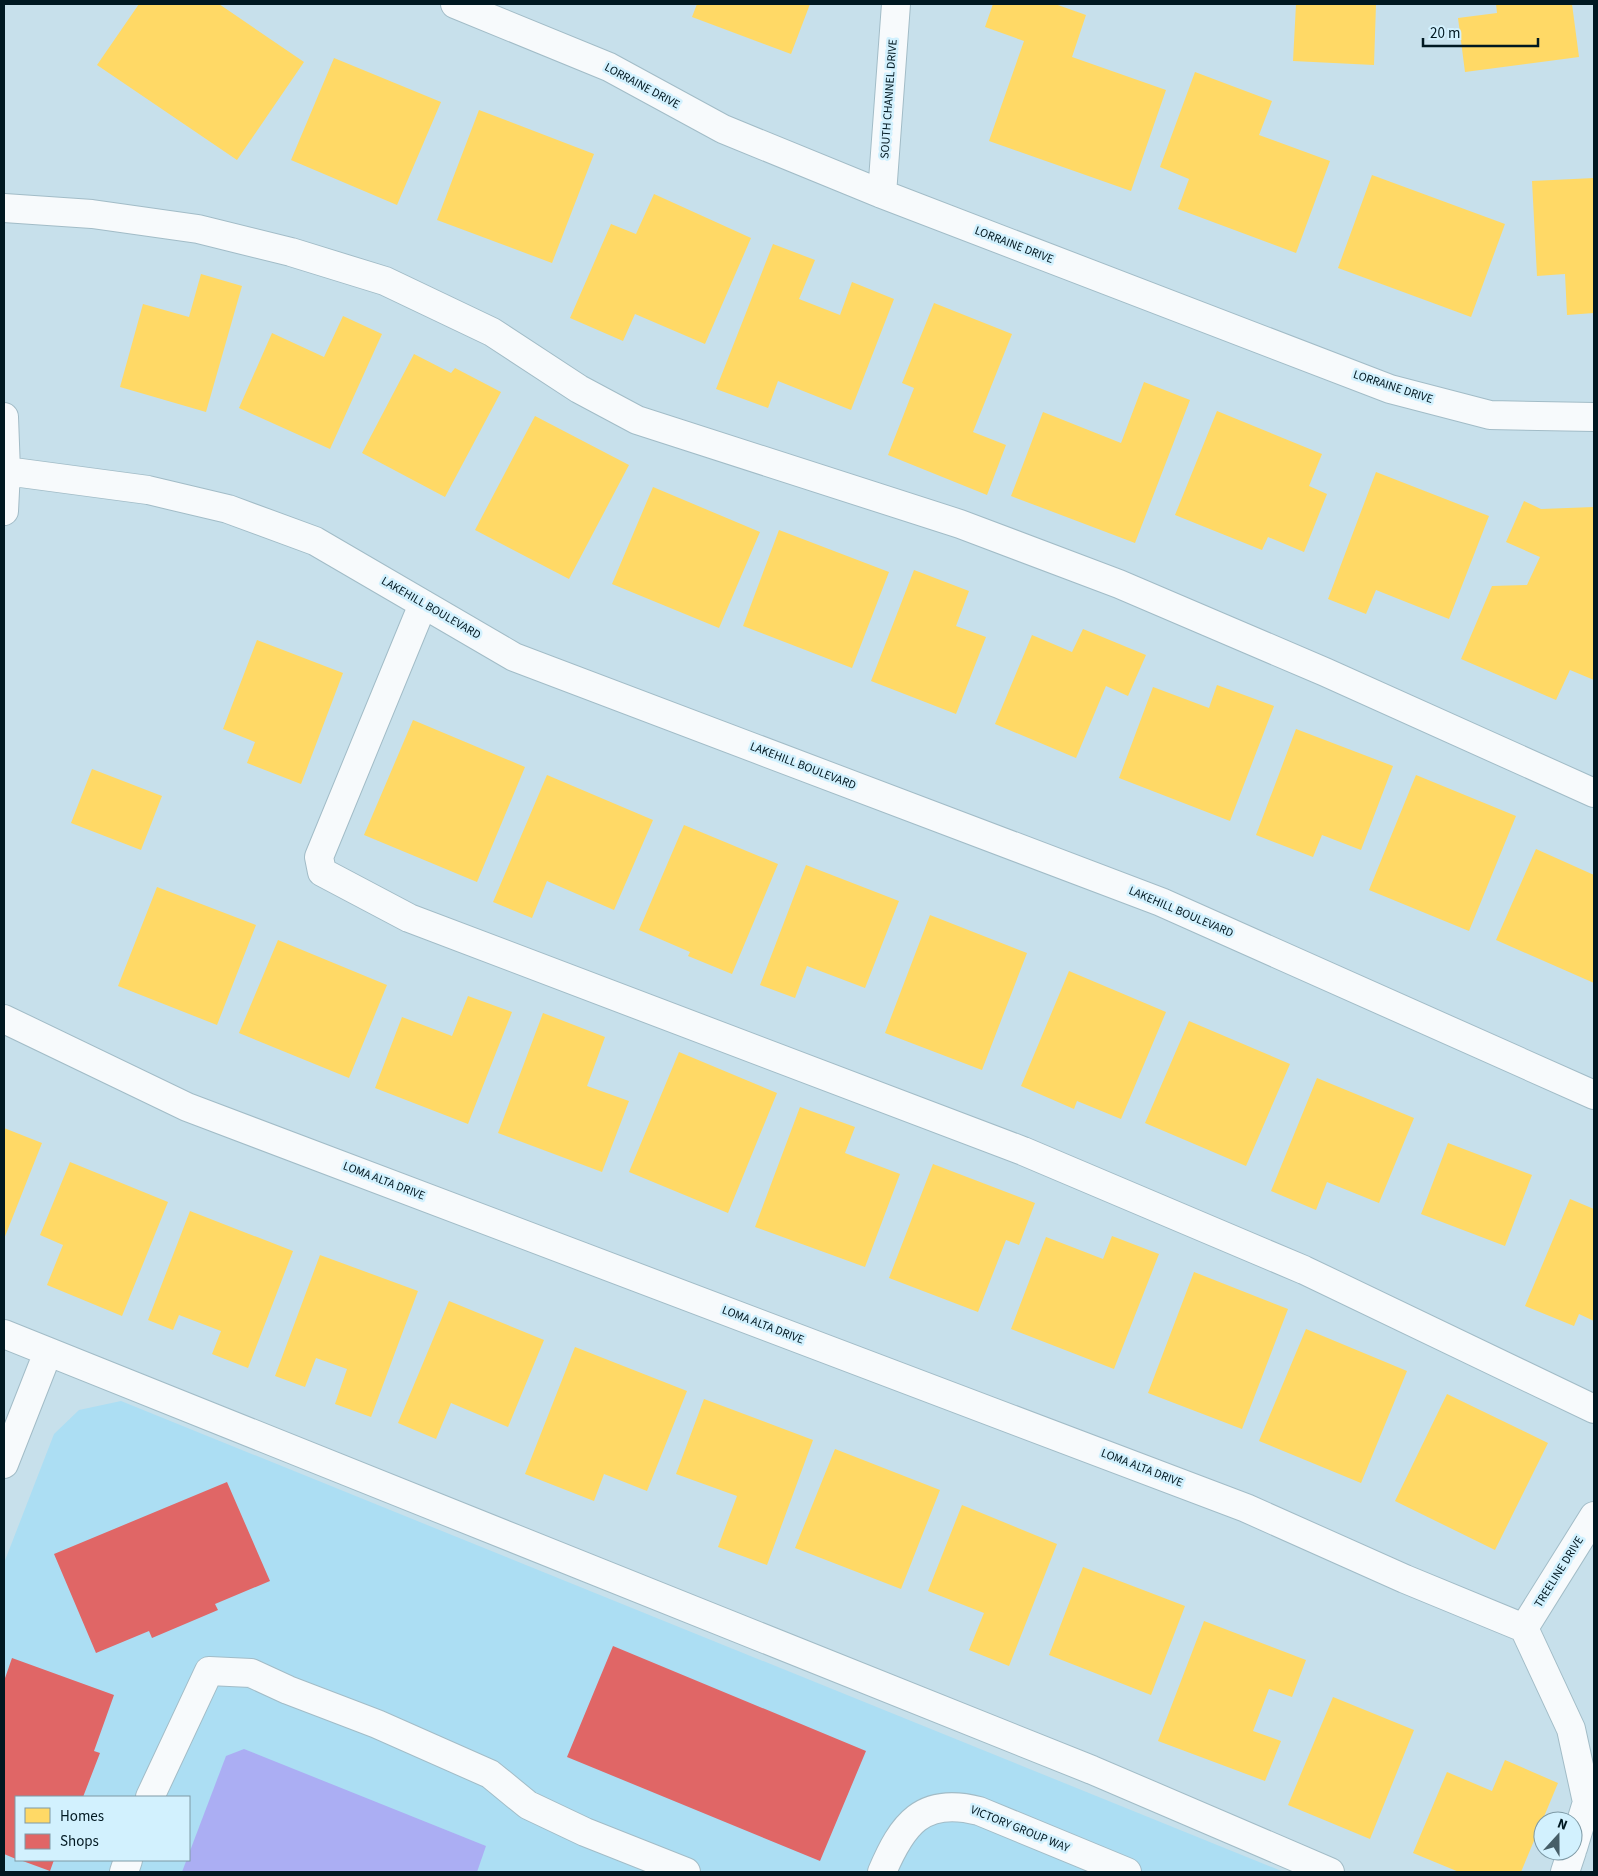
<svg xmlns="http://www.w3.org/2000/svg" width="1598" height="1876" font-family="'Source Sans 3',sans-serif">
  <rect width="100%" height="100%" fill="#c7e0eb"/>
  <path fill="#acdef3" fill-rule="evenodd" d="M 121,1401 L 1284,1872 L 4,1872 L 4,1563 L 54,1434 L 79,1410 ZM 16,1797 L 189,1797 L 189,1860 L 16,1860 Z"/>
  <path fill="#abaef3" d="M 244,1749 L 486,1846 L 477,1872 L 182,1872 L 226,1756 Z"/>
  <path fill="#ffd966" d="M 139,4 L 219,4 L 304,62 L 237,160 L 97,65 Z
    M 697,4 L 810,4 L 791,54 L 692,17 Z
    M 993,4 L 1055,4 L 1086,15 L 1072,57 L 1166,90 L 1131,191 L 989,141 L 1024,41 L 985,27 Z
    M 1296,4 L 1376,4 L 1374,65 L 1293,61 Z
    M 1496,4 L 1572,4 L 1579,57 L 1465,72 L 1458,18 L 1497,13 Z
    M 334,58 L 441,102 L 397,205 L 291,160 Z
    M 1195,72 L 1272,101 L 1259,135 L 1330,161 L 1296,253 L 1178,209 L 1189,179 L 1160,167 Z
    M 479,110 L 594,154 L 552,263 L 437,220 Z
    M 1372,175 L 1505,224 L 1471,317 L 1338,268 Z
    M 1594,178 L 1594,313 L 1567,315 L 1565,274 L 1537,276 L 1532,181 Z
    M 654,194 L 751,238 L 705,344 L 635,314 L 623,341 L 570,318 L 611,224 L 636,234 Z
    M 773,244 L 815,260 L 799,299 L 840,315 L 852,282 L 894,299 L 851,410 L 778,381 L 768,408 L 716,389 Z
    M 201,274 L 242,286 L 206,412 L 120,387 L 143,304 L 189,317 Z
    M 934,303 L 1012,334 L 973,432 L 1006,445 L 987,495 L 888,455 L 914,388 L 902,383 Z
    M 343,316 L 382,334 L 330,449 L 239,408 L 272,333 L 324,357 Z
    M 414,354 L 451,373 L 455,368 L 501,392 L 445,497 L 362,453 Z
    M 1144,382 L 1190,400 L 1135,543 L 1011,496 L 1043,412 L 1121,443 Z
    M 1217,411 L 1322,454 L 1309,486 L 1327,494 L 1304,552 L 1268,537 L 1262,550 L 1175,515 Z
    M 535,416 L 629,465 L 569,579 L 475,530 Z
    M 1376,472 L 1489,516 L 1449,619 L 1376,590 L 1366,614 L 1328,599 Z
    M 653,487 L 760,532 L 719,628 L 612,584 Z
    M 1524,501 L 1541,509 L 1594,507 L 1594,680 L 1570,670 L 1556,700 L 1461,659 L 1492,586 L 1527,585 L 1540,557 L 1506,542 Z
    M 779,530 L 889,572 L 852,668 L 743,626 Z
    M 914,570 L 969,591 L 956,626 L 986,637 L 956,714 L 871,681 Z
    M 1083,629 L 1146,655 L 1128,696 L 1106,686 L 1076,758 L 995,724 L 1032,635 L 1072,652 Z
    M 257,640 L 343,673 L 301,784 L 247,763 L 255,742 L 223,729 Z
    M 1217,685 L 1274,706 L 1230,821 L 1119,778 L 1153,687 L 1209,708 Z
    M 413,720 L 525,767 L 477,882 L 364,835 Z
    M 1296,729 L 1393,766 L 1361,850 L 1322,835 L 1313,857 L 1256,835 Z
    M 92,769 L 162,796 L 141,850 L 71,823 Z
    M 547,775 L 653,820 L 614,910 L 547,881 L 532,918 L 493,902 Z
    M 1416,775 L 1516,816 L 1469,931 L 1369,890 Z
    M 684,825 L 778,864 L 732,974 L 688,956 L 690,952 L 639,930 Z
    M 1536,849 L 1594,875 L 1594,983 L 1496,940 Z
    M 806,865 L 899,901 L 865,988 L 807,966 L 795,998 L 760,985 Z
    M 157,887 L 256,925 L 217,1025 L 118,986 Z
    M 930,915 L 1027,953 L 982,1070 L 885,1033 Z
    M 278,940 L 387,985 L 349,1078 L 239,1033 Z
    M 1069,971 L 1166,1012 L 1121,1119 L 1077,1101 L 1074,1109 L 1021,1086 Z
    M 468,996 L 512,1012 L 468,1124 L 375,1088 L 402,1017 L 452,1036 Z
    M 543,1013 L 605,1037 L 587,1086 L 629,1101 L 602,1172 L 498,1133 Z
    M 1189,1021 L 1290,1064 L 1246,1166 L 1145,1123 Z
    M 679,1052 L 777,1093 L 728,1213 L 629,1172 Z
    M 1317,1078 L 1414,1118 L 1379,1203 L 1327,1182 L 1316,1210 L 1271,1191 Z
    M 800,1107 L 855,1127 L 845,1153 L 900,1174 L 865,1267 L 755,1227 Z
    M 4,1128 L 42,1143 L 4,1239 Z
    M 1448,1143 L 1532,1175 L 1505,1246 L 1421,1214 Z
    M 70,1162 L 168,1202 L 122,1316 L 47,1285 L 63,1245 L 40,1235 Z
    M 933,1164 L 1035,1203 L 1019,1245 L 1006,1240 L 978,1312 L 889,1278 Z
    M 1570,1199 L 1594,1209 L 1594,1321 L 1579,1314 L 1574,1326 L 1525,1306 Z
    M 190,1211 L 293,1251 L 248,1368 L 212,1354 L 221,1331 L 179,1315 L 173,1330 L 148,1320 Z
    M 1112,1236 L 1159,1254 L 1114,1369 L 1011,1329 L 1046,1237 L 1103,1259 Z
    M 320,1255 L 418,1291 L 371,1417 L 335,1404 L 347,1369 L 316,1358 L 305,1387 L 275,1376 Z
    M 1194,1272 L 1288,1309 L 1242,1429 L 1148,1393 Z
    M 449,1301 L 544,1340 L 508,1427 L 451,1403 L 436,1439 L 398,1423 Z
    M 1306,1329 L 1407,1371 L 1361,1483 L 1259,1441 Z
    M 575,1347 L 687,1391 L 647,1491 L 604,1474 L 594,1501 L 525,1474 Z
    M 1447,1394 L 1548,1443 L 1495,1550 L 1395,1501 Z
    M 704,1399 L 813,1440 L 767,1565 L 718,1547 L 737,1496 L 676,1474 Z
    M 835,1449 L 940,1490 L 901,1589 L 795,1548 Z
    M 962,1505 L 1057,1544 L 1009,1666 L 969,1650 L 984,1613 L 928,1591 Z
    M 1083,1567 L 1185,1606 L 1151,1695 L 1049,1655 Z
    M 1204,1621 L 1306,1660 L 1292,1697 L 1269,1689 L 1253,1731 L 1281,1741 L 1265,1781 L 1158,1741 Z
    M 1333,1697 L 1414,1730 L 1370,1839 L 1288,1805 Z
    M 1505,1760 L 1558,1783 L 1521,1872 L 1459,1872 L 1413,1853 L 1447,1772 L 1492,1791 Z"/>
  <path fill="#e06666" d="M 227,1482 L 270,1581 L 215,1604 L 218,1610 L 152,1638 L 149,1631 L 96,1653 L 54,1554 Z
    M 613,1646 L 866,1751 L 820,1861 L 567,1757 Z
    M 12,1658 L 114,1695 L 94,1751 L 100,1753 L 83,1797 L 16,1797 L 16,1859 L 4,1854 L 4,1681 Z
    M 20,1860 L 54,1860 L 50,1871 Z"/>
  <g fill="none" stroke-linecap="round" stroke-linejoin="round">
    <defs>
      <path id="minor" d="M 455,4 L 609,67 L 723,129 L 882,194 L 1390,389 L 1490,415 L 1594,417
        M 882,194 L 896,4
        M 4,208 L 92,214 L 198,229 L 291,252 L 385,281 L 492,332 L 579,389 L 637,420 L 960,524 L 1119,584 L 1325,672 L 1594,793
        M 4,417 L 6,471 L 4,511
        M 6,471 L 148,490 L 228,509 L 315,541 L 514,657 L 1161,902 L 1594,1095
        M 423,604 L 319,857 L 322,872 L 409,918 L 1023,1151 L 1304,1270 L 1594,1409
        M 4,1019 L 187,1107 L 1246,1508 L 1405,1579 L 1524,1628
        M 4,1334 L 1092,1770 L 1330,1872
        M 4,1464 L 48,1352
        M 1524,1628 L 1571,1729 L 1587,1802 L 1573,1848
        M 1524,1628 L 1594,1516
        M 150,1797 L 209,1671 L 251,1673 L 288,1690 L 377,1724 L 490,1774 L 528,1805 L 585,1832 L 686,1872
        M 124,1872 L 128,1860
        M 882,1872 C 902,1825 922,1796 979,1811 L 1127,1872
        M 1565,1872 L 1572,1851"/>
    </defs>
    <use href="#minor" stroke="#a2bcc7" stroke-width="30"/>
    <use href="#minor" stroke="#f7fafc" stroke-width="28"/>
  </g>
  <g text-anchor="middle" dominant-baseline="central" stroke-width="5" stroke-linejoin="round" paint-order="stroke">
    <g font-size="12" fill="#001821" stroke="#d2f1fe">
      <text transform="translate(642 86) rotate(28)">LORRAINE DRIVE</text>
      <text transform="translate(889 99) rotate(-86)">SOUTH CHANNEL DRIVE</text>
      <text transform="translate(1014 245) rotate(21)">LORRAINE DRIVE</text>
      <text transform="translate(1393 387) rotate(18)">LORRAINE DRIVE</text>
      <text transform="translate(431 608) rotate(30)">LAKEHILL BOULEVARD</text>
      <text transform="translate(803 766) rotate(21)">LAKEHILL BOULEVARD</text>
      <text transform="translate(1181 912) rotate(23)">LAKEHILL BOULEVARD</text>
      <text transform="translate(384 1181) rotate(21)">LOMA ALTA DRIVE</text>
      <text transform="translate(763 1325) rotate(21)">LOMA ALTA DRIVE</text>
      <text transform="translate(1142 1468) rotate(21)">LOMA ALTA DRIVE</text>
      <text transform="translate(1559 1572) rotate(-58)">TREELINE DRIVE</text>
      <text transform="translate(1020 1829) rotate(22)">VICTORY GROUP WAY</text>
    </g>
  </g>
  <rect width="1598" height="1876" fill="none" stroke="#001821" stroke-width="10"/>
  <rect x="15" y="1796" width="175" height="65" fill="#d2f1fe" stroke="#7e9aa6"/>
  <rect x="25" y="1808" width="25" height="15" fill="#ffd966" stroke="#7e9aa6"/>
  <text x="60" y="1821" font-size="15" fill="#001821">Homes</text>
  <rect x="25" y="1834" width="25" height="15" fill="#e06666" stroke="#7e9aa6"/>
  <text x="60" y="1846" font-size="15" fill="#001821">Shops</text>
  <g transform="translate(1558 1836) rotate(21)"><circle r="24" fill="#d2f1fe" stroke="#7e9aa6"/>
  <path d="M0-4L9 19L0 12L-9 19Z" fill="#465e68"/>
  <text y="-8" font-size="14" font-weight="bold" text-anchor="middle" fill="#001821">N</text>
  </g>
  <path d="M1423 38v8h115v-8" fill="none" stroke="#001821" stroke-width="2.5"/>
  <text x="1430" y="38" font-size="15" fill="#001821" stroke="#d2f1fe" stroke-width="4" paint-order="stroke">20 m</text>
</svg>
